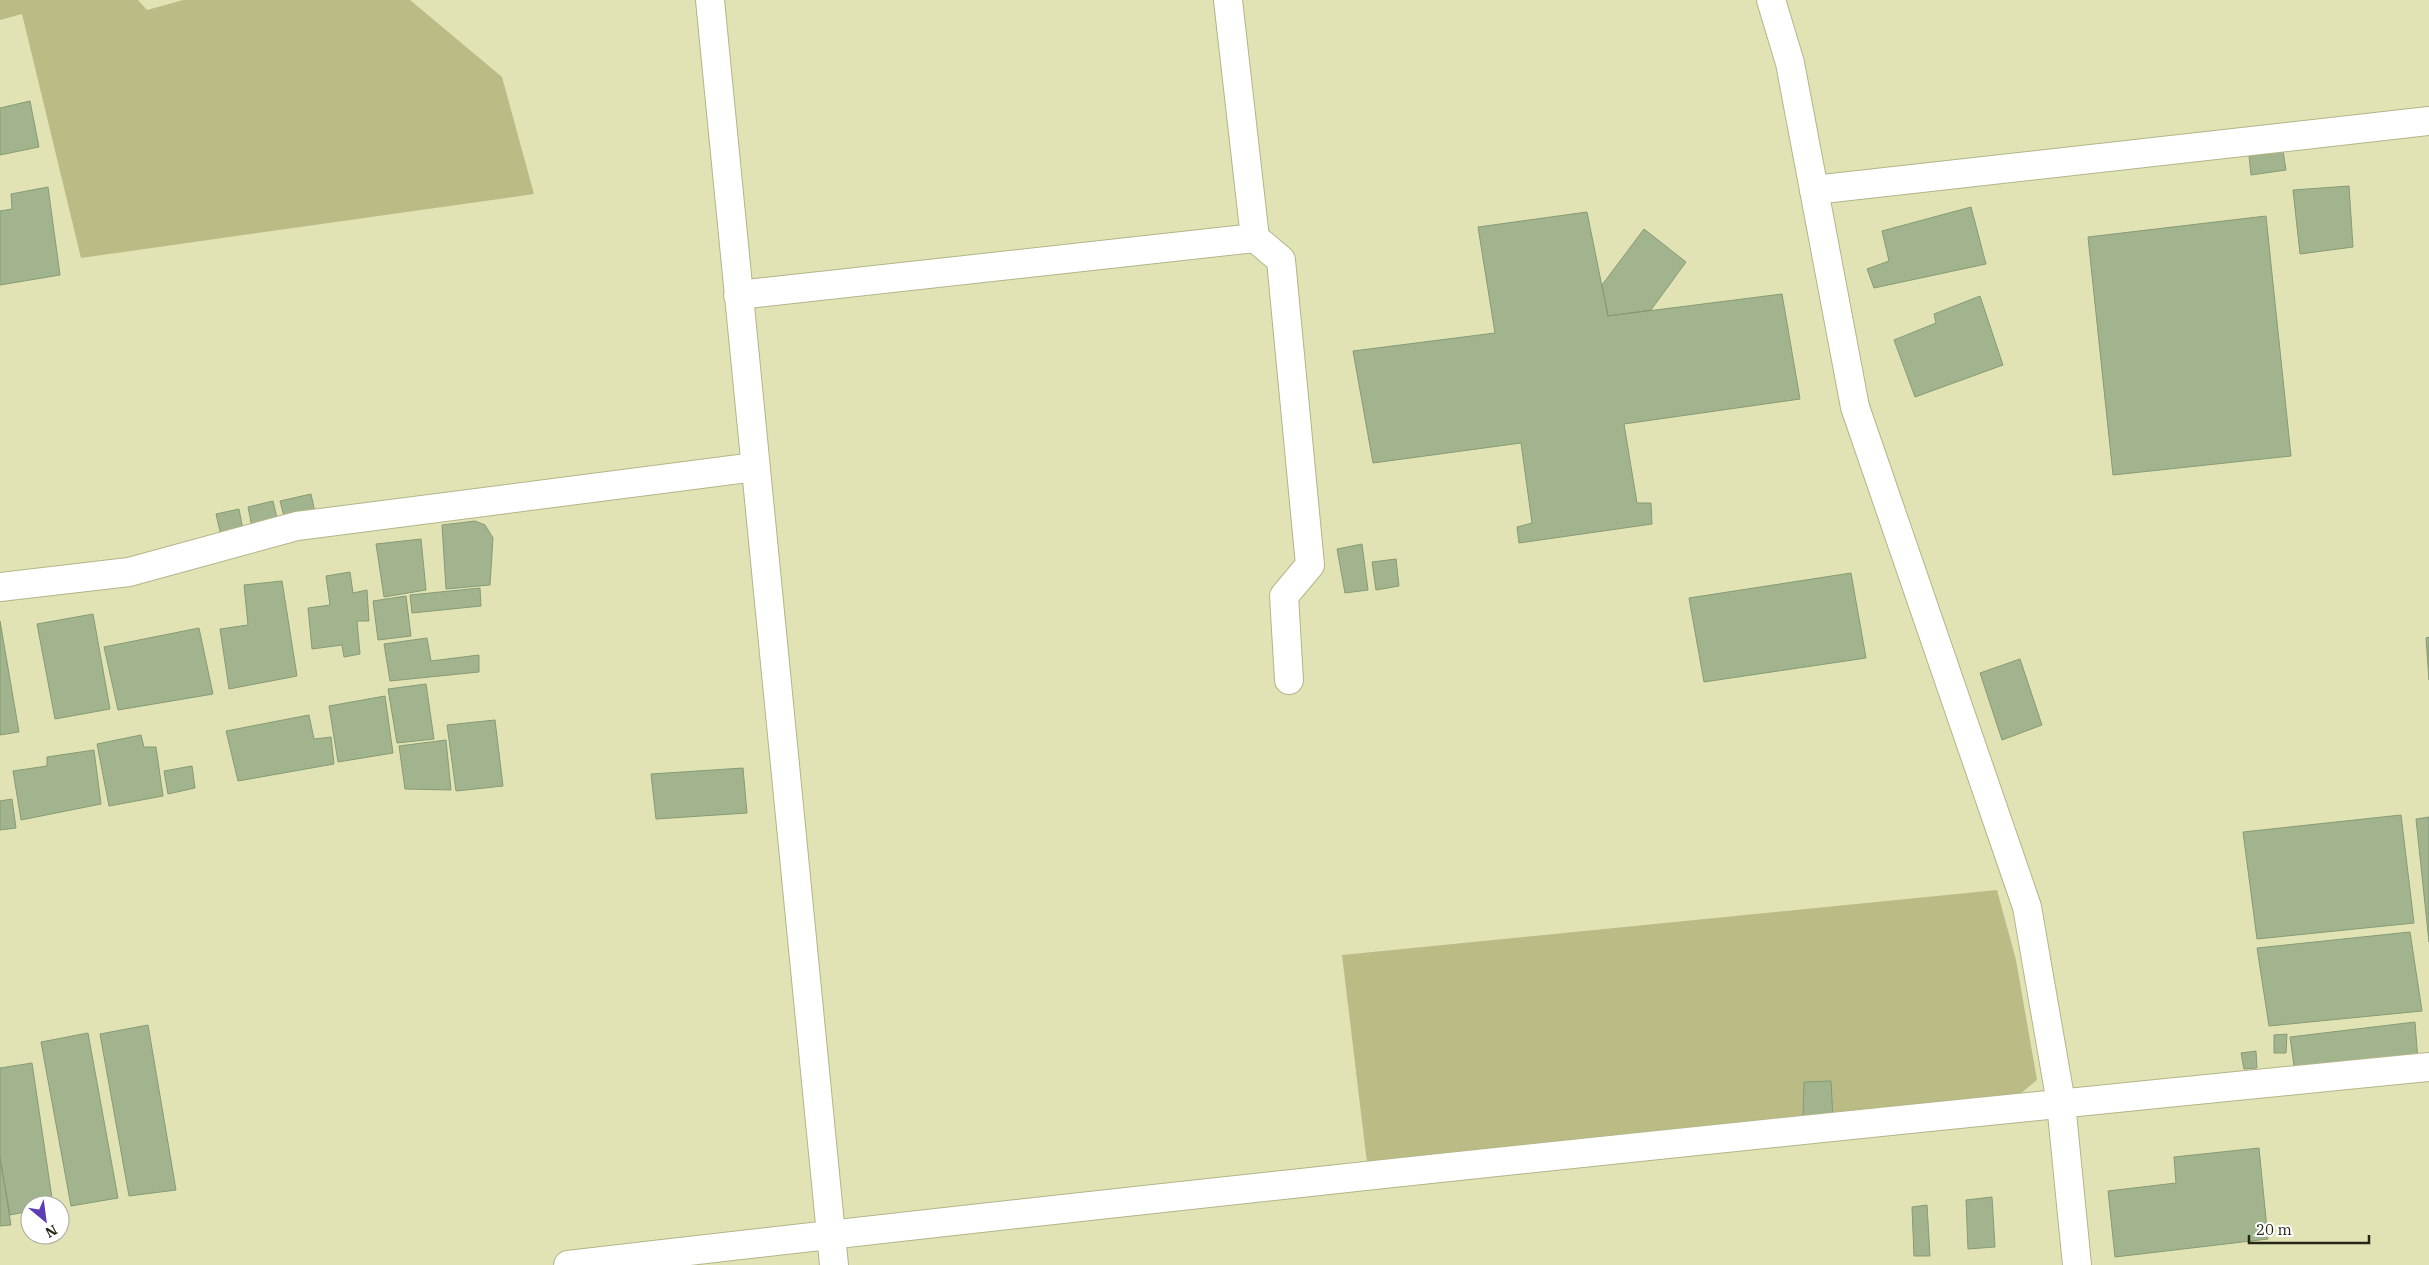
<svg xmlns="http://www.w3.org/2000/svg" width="2429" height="1265" font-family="'IBM Plex Serif',serif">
  <rect width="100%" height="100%" fill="#e1e3b5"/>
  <path fill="#bbbc85" d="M 0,0 L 138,0 L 147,10 L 183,0 L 410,0 L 502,77 L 534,194 L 81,258 L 22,14 L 0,20 Z
    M 1997,890 L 2016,960 L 2037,1080 L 2015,1098 L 1367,1163 L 1342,955 Z"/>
  <path fill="#a1b48d" stroke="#879b74" d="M 30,101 L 39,147 L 0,155 L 0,108 Z
    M 2283,151 L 2286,170 L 2251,175 L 2249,156 Z
    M 2349,186 L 2353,247 L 2300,254 L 2293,190 Z
    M 48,187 L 60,275 L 0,285 L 0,211 L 12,209 L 11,194 Z
    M 1971,207 L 1986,264 L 1874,288 L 1867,269 L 1889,261 L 1882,231 Z
    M 1587,212 L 1608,316 L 1782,294 L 1800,399 L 1624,424 L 1637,503 L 1651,503 L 1652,524 L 1519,543 L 1517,527 L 1532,523 L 1521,443 L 1373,463 L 1353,351 L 1495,333 L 1478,227 Z
    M 2266,216 L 2291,456 L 2113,475 L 2088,237 Z
    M 1644,229 L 1686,262 L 1651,310 L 1608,316 L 1602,285 Z
    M 1980,296 L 2003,365 L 1915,397 L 1894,340 L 1936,323 L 1934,314 Z
    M 311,494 L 316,517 L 286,524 L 280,501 Z
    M 273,501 L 279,527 L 253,532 L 248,507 Z
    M 239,509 L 244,535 L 222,540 L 216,514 Z
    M 475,521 L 485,525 L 493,538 L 490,585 L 446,589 L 442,525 Z
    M 421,539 L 426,590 L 384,597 L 376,544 Z
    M 1362,544 L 1368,590 L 1345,593 L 1337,549 Z
    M 1396,559 L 1399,586 L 1376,590 L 1372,562 Z
    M 350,572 L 353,593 L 367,590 L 369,621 L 357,621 L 360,654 L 344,657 L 342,645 L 312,649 L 308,608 L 330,605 L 326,576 Z
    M 1851,573 L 1866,658 L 1704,682 L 1689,598 Z
    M 282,581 L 297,676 L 229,689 L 220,629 L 248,625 L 244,585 Z
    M 480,588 L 481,606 L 412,613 L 410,595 Z
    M 406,596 L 411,636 L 378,640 L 373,601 Z
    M 93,614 L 110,709 L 55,719 L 37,624 Z
    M 0,621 L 19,732 L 0,735 Z
    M 199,628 L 213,694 L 118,710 L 104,647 Z
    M 2429,637 L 2429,680 L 2426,638 Z
    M 427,638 L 431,661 L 479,655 L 479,672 L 390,681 L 384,644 Z
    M 2020,659 L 2042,725 L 2002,740 L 1980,673 Z
    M 426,684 L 434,739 L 397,743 L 388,689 Z
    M 385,696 L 393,753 L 338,762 L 329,706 Z
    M 309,715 L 314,739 L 331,737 L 334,764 L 238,781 L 226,731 Z
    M 495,720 L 503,786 L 456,791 L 447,725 Z
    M 141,735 L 144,747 L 156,747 L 163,796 L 109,806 L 97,744 Z
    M 446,740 L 451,790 L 405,789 L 399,746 Z
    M 94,750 L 101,804 L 21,820 L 13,771 L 47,766 L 47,757 Z
    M 192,766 L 195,788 L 168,794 L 164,771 Z
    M 743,768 L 747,813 L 656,819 L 651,774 Z
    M 12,799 L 16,828 L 0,830 L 0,801 Z
    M 2401,815 L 2414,923 L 2257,939 L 2243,832 Z
    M 2429,817 L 2429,942 L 2416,819 Z
    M 2410,932 L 2422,1011 L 2269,1026 L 2257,948 Z
    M 2415,1022 L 2418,1061 L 2295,1073 L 2290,1037 Z
    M 148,1025 L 176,1190 L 129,1196 L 100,1034 Z
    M 88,1033 L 118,1198 L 71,1206 L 41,1042 Z
    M 2287,1034 L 2286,1053 L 2274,1053 L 2274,1035 Z
    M 2256,1051 L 2257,1068 L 2244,1069 L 2241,1053 Z
    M 32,1063 L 53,1205 L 30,1205 L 30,1211 L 10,1215 L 0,1158 L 0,1068 Z
    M 1831,1081 L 1833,1119 L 1803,1117 L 1804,1082 Z
    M 2259,1148 L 2268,1239 L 2115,1257 L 2108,1191 L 2176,1183 L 2174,1157 Z
    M 0,1158 L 11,1225 L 0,1226 Z
    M 1992,1197 L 1995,1247 L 1968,1249 L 1966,1200 Z
    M 1927,1205 L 1930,1256 L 1914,1256 L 1912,1207 Z"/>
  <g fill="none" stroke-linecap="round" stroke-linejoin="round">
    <defs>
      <path id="minor" d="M 710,0 L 834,1265
        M 1814,190 L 2429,121
        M 1255,238 L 1281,260 L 1310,565 L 1284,596 L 1289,680
        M 738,295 L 1255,238 L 1228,0
        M 0,587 L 129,572 L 297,526 L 755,467
        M 568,1265 C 1187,1193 1808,1128 2429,1067"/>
      <path id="tertiary" d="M 1771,0 L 1790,63 L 1855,407 L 2027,907 L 2061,1103 L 2077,1265"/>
    </defs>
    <use href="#minor" stroke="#b3b589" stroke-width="30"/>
    <use href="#tertiary" stroke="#b3b589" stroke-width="30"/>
    <use href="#minor" stroke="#fff" stroke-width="28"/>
    <use href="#tertiary" stroke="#fff" stroke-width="28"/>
  </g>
  <g transform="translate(45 1220) rotate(151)"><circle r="24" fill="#ffffff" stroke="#a8a8a1"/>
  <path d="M0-4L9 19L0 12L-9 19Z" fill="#5c3db5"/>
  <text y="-8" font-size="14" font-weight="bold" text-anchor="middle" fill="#262615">N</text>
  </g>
  <path d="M2249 1235v8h120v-8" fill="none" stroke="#262615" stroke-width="2.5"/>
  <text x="2256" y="1235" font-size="15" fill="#262615" stroke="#ffffff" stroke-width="4" paint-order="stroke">20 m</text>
</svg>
